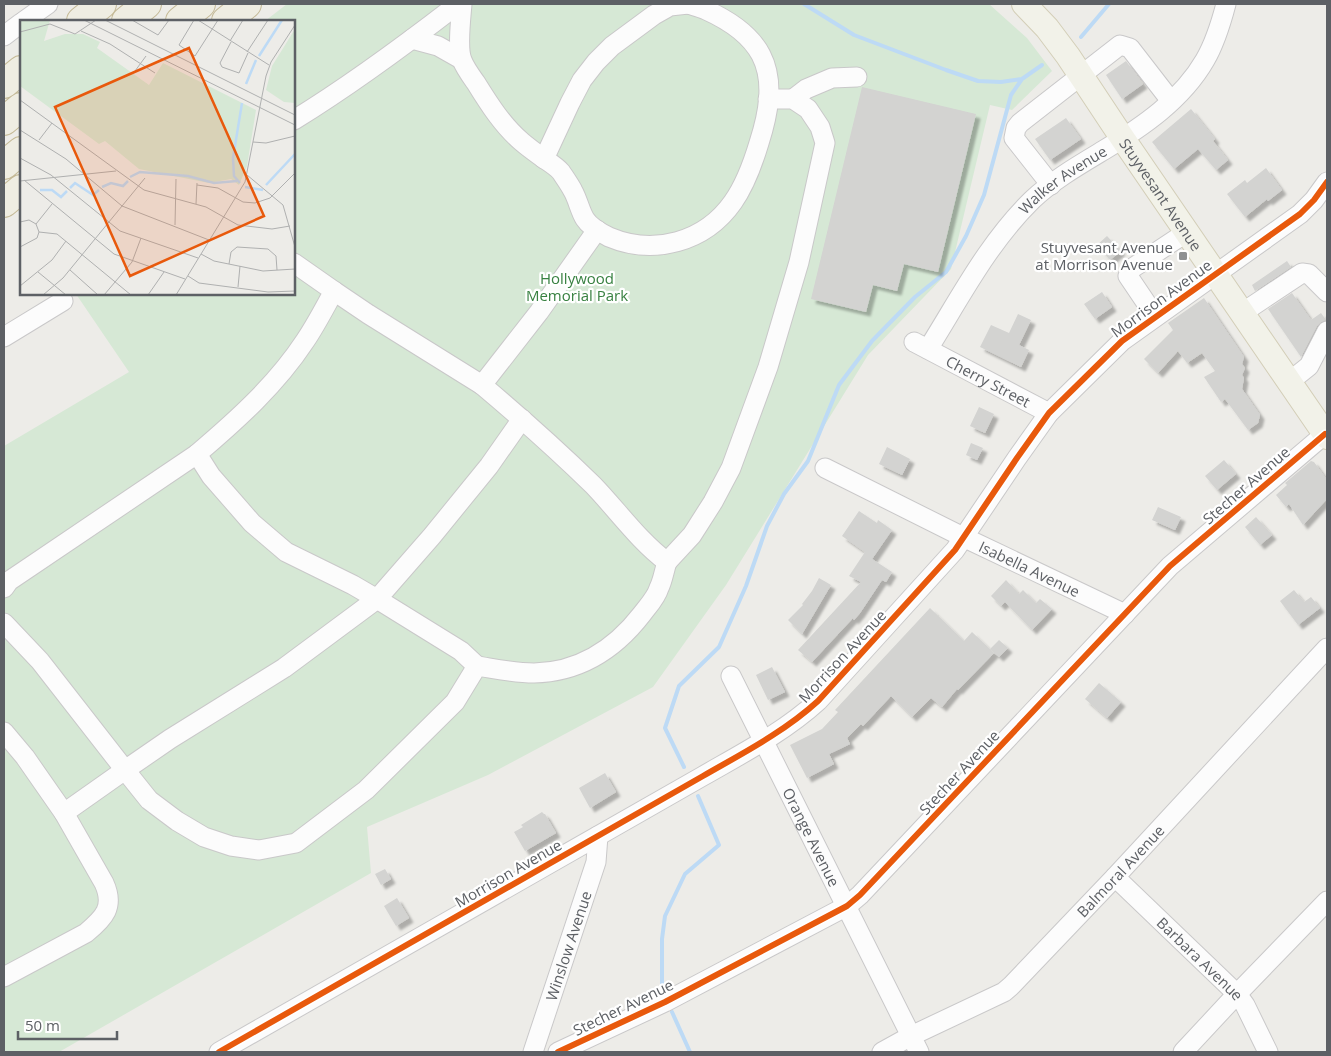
<svg xmlns="http://www.w3.org/2000/svg" width="1331" height="1056" font-family="'Open Sans',sans-serif">
  <defs>
    <filter id="shadow"><feDropShadow dx="4.5" dy="4.5" stdDeviation="1" flood-color="#0004"/></filter>
  </defs>
  <rect width="100%" height="100%" fill="#edece8"/>
  <path fill="#d6e8d5" d="M 287,4 L 989,4 L 1027,38 L 1052,71 L 1012,110 L 990,105 L 951,269 L 868,355 L 726,585 L 653,687 L 488,775 L 367,827 L 371,873 L 59,1052 L 4,1052 L 4,446 L 129,372 L 76,294 L 294,294 L 294,21 L 265,21 Z"/>
  <g fill="none" stroke-linecap="round" stroke-linejoin="round">
    <path stroke="#bddaf5" stroke-width="4" d="M 804,4 L 854,35 L 946,70 L 978,81 L 1001,82 L 1022,79 L 1042,65
      M 1081,37 L 1109,4
      M 684,767 L 665,728 L 679,686 L 719,647 L 746,586 L 767,526 L 784,494 L 808,461 L 839,385 L 872,341 L 915,297 L 946,272 L 966,236 L 984,195 L 1011,95 L 1022,79
      M 662,984 L 662,939 L 665,916 L 685,874 L 719,845 L 698,796
      M 672,1012 L 690,1052"/>
  </g>
  <path fill="#d3d3d1" filter="url(#shadow)" d="M 1126,61 L 1143,84 L 1122,99 L 1106,75 Z
    M 862,87 L 976,114 L 938,272 L 904,264 L 897,291 L 873,285 L 866,312 L 811,299 Z
    M 1191,109 L 1215,139 L 1213,141 L 1228,160 L 1216,170 L 1198,149 L 1174,169 L 1152,142 Z
    M 1066,118 L 1081,139 L 1050,160 L 1035,139 Z
    M 1266,168 L 1282,190 L 1268,201 L 1267,199 L 1245,217 L 1227,194 L 1245,180 L 1247,183 Z
    M 1107,236 L 1121,251 L 1110,260 L 1097,245 Z
    M 1287,261 L 1291,267 L 1255,291 L 1252,285 Z
    M 1102,292 L 1112,307 L 1095,319 L 1084,304 Z
    M 1292,293 L 1311,320 L 1321,313 L 1326,320 L 1321,322 L 1317,326 L 1301,357 L 1268,309 Z
    M 1204,298 L 1244,357 L 1242,364 L 1245,368 L 1242,375 L 1244,378 L 1242,389 L 1260,415 L 1258,423 L 1248,430 L 1225,399 L 1221,402 L 1204,377 L 1215,371 L 1202,353 L 1187,363 L 1178,351 L 1158,373 L 1144,359 L 1173,330 L 1168,323 Z
    M 1018,314 L 1031,320 L 1019,345 L 1029,350 L 1021,367 L 980,347 L 991,325 L 1009,333 Z
    M 979,407 L 994,414 L 985,433 L 970,426 Z
    M 971,443 L 983,448 L 977,460 L 966,455 Z
    M 887,447 L 910,459 L 902,475 L 879,464 Z
    M 1224,460 L 1236,474 L 1217,490 L 1205,476 Z
    M 1311,461 L 1314,462 L 1327,480 L 1327,499 L 1303,525 L 1289,504 L 1286,507 L 1276,495 L 1287,485 L 1285,483 Z
    M 1158,507 L 1181,517 L 1175,530 L 1152,520 Z
    M 859,511 L 877,523 L 878,520 L 892,530 L 872,559 L 892,572 L 886,582 L 882,580 L 860,613 L 854,620 L 853,618 L 812,662 L 798,650 L 861,582 L 849,576 L 865,552 L 842,536 Z
    M 1256,517 L 1272,535 L 1260,545 L 1245,527 Z
    M 819,578 L 831,585 L 802,634 L 788,620 L 803,605 L 802,604 L 812,591 Z
    M 1006,580 L 1019,594 L 1023,590 L 1036,603 L 1040,599 L 1052,609 L 1032,630 L 1005,602 L 1001,606 L 991,596 Z
    M 1294,590 L 1304,602 L 1311,597 L 1320,608 L 1298,625 L 1280,601 Z
    M 930,608 L 964,641 L 972,632 L 994,653 L 958,690 L 957,689 L 942,707 L 931,698 L 912,717 L 891,696 L 863,726 L 861,724 L 847,738 L 850,744 L 829,754 L 834,764 L 807,778 L 790,745 L 822,729 L 838,712 L 835,710 Z
    M 999,640 L 1008,648 L 999,657 L 990,649 Z
    M 772,667 L 785,692 L 768,700 L 756,675 Z
    M 1099,683 L 1121,702 L 1107,718 L 1085,699 Z
    M 605,773 L 616,792 L 590,808 L 579,788 Z
    M 542,812 L 544,814 L 545,814 L 556,833 L 525,851 L 514,832 L 523,827 L 521,825 Z
    M 385,869 L 391,879 L 381,885 L 375,874 Z
    M 397,898 L 409,918 L 396,926 L 384,906 Z"/>
  <g fill="none" stroke-linecap="round" stroke-linejoin="round">
    <defs>
      <g id="minor">
        <path d="M 462,4 C 461,17 457,48 462,60 C 465,68 471,76 476,83 C 489,104 503,126 522,142 C 529,148 536,153 543,158 C 549,162 557,167 561,172 C 565,178 570,185 573,191 C 578,200 580,211 585,219 C 590,227 601,233 609,237 C 654,256 705,242 733,202 C 745,185 753,163 759,143 C 768,115 775,82 761,55 C 750,34 726,19 706,10 C 700,7 694,6 688,4"/>
        <path d="M 24,21 L 48,4"/>
        <path d="M 4,36 L 21,23"/>
        <path d="M 412,39 L 438,46 L 461,59"/>
        <path d="M 793,99 L 806,89 L 832,78 L 857,77"/>
        <path d="M 294,120 C 351,85 405,45 458,4"/>
        <path d="M 544,159 L 570,103 L 582,80 L 596,62 L 612,46 L 654,15 L 670,6 L 688,4"/>
        <path d="M 1051,185 L 1014,138 L 1016,128 L 1020,123 L 1120,45 L 1130,48 L 1171,101"/>
        <path d="M 334,291 L 368,314 L 482,385"/>
        <path d="M 1242,313 L 1302,273 L 1309,274 L 1327,292"/>
        <path d="M 1155,316 L 1128,276 L 1131,269 L 1187,232"/>
        <path d="M 4,337 L 63,301"/>
        <path id="s1" d="M 914,342 L 1049,413"/>
        <path id="s2" d="M 928,349 C 960,298 988,243 1032,200 C 1053,180 1079,165 1104,150 C 1142,127 1182,100 1205,60 C 1215,43 1221,23 1226,4"/>
        <path d="M 1289,382 L 1309,366 L 1327,331"/>
        <path id="s3" d="M 825,468 L 963,537 L 1125,614"/>
        <path d="M 667,562 L 692,535 L 713,502 L 731,468 L 768,367 L 799,262 L 825,143 L 820,127 L 808,109 L 793,99 L 768,99"/>
        <path d="M 4,588 L 9,581 L 197,454"/>
        <path d="M 4,623 L 40,661 L 125,770 L 170,739 L 284,668 L 377,599 L 353,585 L 286,552 L 252,523 L 211,476 L 197,454 C 237,420 276,385 305,341 C 316,325 325,307 334,291 L 294,263"/>
        <path d="M 477,666 L 461,651 L 377,599 L 432,536 L 489,466 L 522,419"/>
        <path id="s4" d="M 731,676 L 919,1052"/>
        <path d="M 4,732 L 25,757 L 64,813 L 104,883 C 115,907 104,918 86,933 L 4,977"/>
        <path d="M 64,813 L 125,770 L 149,800 L 177,821 L 204,837 L 231,846 L 259,850 L 296,843 L 366,790 L 455,702 L 477,666 C 496,669 515,673 534,673 C 580,672 615,649 642,614 C 648,606 656,598 659,588 C 663,580 664,571 667,562 C 638,540 618,511 593,485 C 557,450 520,417 482,385 L 539,312 L 597,230"/>
        <path id="s5" d="M 1115,877 L 1237,994 L 1245,1005 L 1268,1052"/>
        <path d="M 219,1052 L 703,776 C 743,753 784,732 818,701 L 955,550 L 1017,458 L 1049,413 L 1122,341 L 1300,214 L 1314,200 L 1327,182"/>
        <path id="s6" d="M 533,1052 L 596,862 L 598,836"/>
        <path d="M 558,1052 L 665,1002 L 847,906 L 860,895 L 1170,566 L 1325,434"/>
        <path id="s7" d="M 882,1052 L 911,1036 L 1004,992 L 1011,986 L 1115,877 L 1327,648"/>
        <path d="M 1183,1052 L 1237,994 L 1327,901"/>
      </g>
      <g id="major">
        <path id="s8" d="M 1024,4 L 1047,28 L 1068,56 L 1123,139 L 1327,437"/>
      </g>
      <path id="highway" d="M 81,21 L 102,4
        M 126,21 L 147,4
        M 180,21 L 201,4
        M 226,21 L 247,4
        M 4,84 L 21,70
        M 4,121 L 21,107
        M 4,165 L 21,151
        M 4,203 L 21,189"/>
    </defs>
    <use href="#minor" stroke="#c9c8c9" stroke-width="21"/>
    <use href="#major" stroke="#d3ceb7" stroke-width="26"/>
    <use href="#highway" stroke="#c4b996" stroke-width="30"/>
    <use href="#minor" stroke="#fcfcfc" stroke-width="19"/>
    <use href="#major" stroke="#f2f2e9" stroke-width="24"/>
    <use href="#highway" stroke="#efede2" stroke-width="28"/>
    <defs>
      <path id="cycleway" d="M 219,1052 L 703,776 C 743,753 784,732 818,701 L 955,550 L 1017,458 L 1049,413 L 1122,341 L 1300,214 L 1314,200 L 1327,182
        M 558,1052 L 665,1002 L 847,906 L 860,895 L 1170,566 L 1325,434"/>
    </defs>
    <use href="#cycleway" stroke="#fff" stroke-width="9"/>
    <use href="#cycleway" stroke="#e8590c" stroke-width="6"/>
  </g>
  <rect fill="#8f9193" stroke="#fff" stroke-width="2" x="1178" y="251" width="10" height="10" rx="2.5"/>
  <g text-anchor="middle" dominant-baseline="central" stroke-width="4.5" stroke-linejoin="round" paint-order="stroke">
    <g font-size="15" fill="#5d6065" stroke="#fff">
      <text stroke="none"><textPath href="#s2" startOffset="219">Walker Avenue</textPath></text>
      <text stroke="none"><textPath href="#s8" startOffset="235">Stuyvesant Avenue</textPath></text>
      <text transform="translate(1161 298) rotate(-36)">Morrison Avenue</text>
      <text stroke="none"><textPath href="#s1" startOffset="84">Cherry Street</textPath></text>
      <text transform="translate(1246 485) rotate(-41)">Stecher Avenue</text>
      <text stroke="none"><textPath href="#s3" startOffset="228">Isabella Avenue</textPath></text>
      <text transform="translate(842 656) rotate(-47)">Morrison Avenue</text>
      <text transform="translate(959 772) rotate(-47)">Stecher Avenue</text>
      <text stroke="none"><textPath href="#s4" startOffset="180">Orange Avenue</textPath></text>
      <text stroke="none"><textPath href="#s7" startOffset="304">Balmoral Avenue</textPath></text>
      <text transform="translate(508 873) rotate(-30)">Morrison Avenue</text>
      <text stroke="none"><textPath href="#s6" startOffset="112">Winslow Avenue</textPath></text>
      <text stroke="none"><textPath href="#s5" startOffset="118">Barbara Avenue</textPath></text>
      <text transform="translate(623 1007) rotate(-26)">Stecher Avenue</text>
    </g>
    <g font-size="15" fill="#5d6065" stroke="#fff" text-anchor="end">
      <text x="1173" y="247">Stuyvesant Avenue<tspan x="1173" dy="17">at Morrison Avenue</tspan></text>
    </g>
    <g font-size="15" fill="#388141" stroke="#fff">
      <text x="577" y="278">Hollywood<tspan x="577" dy="17">Memorial Park</tspan></text>
    </g>
  </g>
  <g transform="translate(20 20)">
    <rect width="275" height="275" fill="#edece8"/>
    <path d="M 0,0 L 30,0 L 24,21 L 45,14 L 63,14 L 80,22 L 77,28 L 129,65 L 143,43 L 236,90 L 227,146 L 219,165 L 211,159 L 189,163 L 119,149 L 85,121 L 79,124 L 0,66 ZM 275,9 L 275,83 L 264,82 L 246,70 L 252,46 Z" fill="#d6e8d5"/>
    <path fill="none" stroke="#bddaf5" stroke-width="2.5" d="M 239,36 L 262,0M 226,64 L 236,40M 110,157 L 120,152 L 168,156 L 194,163 L 217,161M 220,163 L 214,156 L 213,138 L 222,83M 246,165 L 275,134M 82,167 L 91,163 L 103,166 L 108,161M 225,167 L 243,170M 50,168 L 55,163 L 73,175 L 79,170M 20,170 L 32,170 L 41,177 L 47,171"/>
    <path fill="none" stroke="#afb0b0" stroke-width="1" d="M 64,0 L 275,105M 85,0 L 275,95M 112,0 L 138,15 L 149,0M 174,0 L 159,25 L 175,36 L 198,0M 178,0 L 249,45M 61,11 L 90,24 L 135,53M 0,12 L 30,4 L 55,14 L 76,0M 210,21 L 223,0M 211,22 L 200,43 L 202,47 L 219,53 L 228,33M 227,32 L 248,0M 115,51 L 126,36M 0,80 L 124,170 L 186,187 L 218,205 L 252,209 L 270,206M 0,110 L 46,139 L 102,186 L 189,220M 19,120 L 32,103M 233,122 L 246,123 L 275,116M 0,138 L 31,155 L 100,211 L 178,238M 227,155 L 263,185 L 275,227M 4,160 L 94,234 L 165,259M 0,161 L 96,151M 177,165 L 198,168 L 223,182 L 235,183 L 250,178 L 275,153M 176,184 L 177,163M 0,202 L 9,200 L 16,204M 16,204 L 32,184M 155,205 L 156,159M 19,212 L 37,214 L 111,275M 0,227 L 17,218 L 19,212 L 16,204M 181,234 L 194,241 L 243,251 L 275,249M 209,244 L 211,232 L 217,227 L 248,229 L 256,236 L 257,250M 50,250 L 78,275M 18,252 L 46,275M 168,256 L 179,263 L 248,272 L 275,271M 0,266 L 32,240 L 46,221M 218,267 L 220,246M 23,275 L 43,258 L 125,158M 84,275 L 112,242 L 121,218M 128,275 L 144,252M 156,275 L 225,162 L 246,56 L 251,42 L 275,5"/>
    <path fill="#e8590c" fill-opacity="0.15" stroke="#e8590c" stroke-width="2.5" d="M 169,28 L 244,196 L 110,256 L 35,87 Z"/>
    <rect width="275" height="275" fill="none" stroke="#5d6065" stroke-width="2.5"/>
  </g>
  <rect width="1331" height="1056" fill="none" stroke="#5d6065" stroke-width="10"/>
  <path d="M18 1031v8h99v-8" fill="none" stroke="#5d6065" stroke-width="2.5"/>
  <text x="25" y="1031" font-size="15" fill="#5d6065" stroke="#ffffff" stroke-width="4" paint-order="stroke">50 m</text>
</svg>
